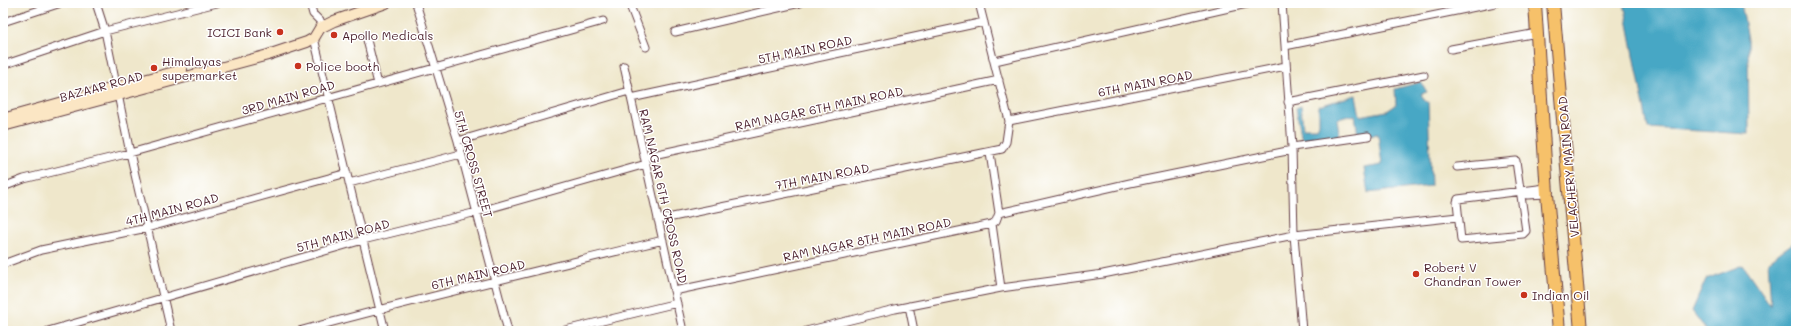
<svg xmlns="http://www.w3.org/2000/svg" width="1799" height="334" font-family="Mali,sans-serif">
  <rect width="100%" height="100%" fill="#fff"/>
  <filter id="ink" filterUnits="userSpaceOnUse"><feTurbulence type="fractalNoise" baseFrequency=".025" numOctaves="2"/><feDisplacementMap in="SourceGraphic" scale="8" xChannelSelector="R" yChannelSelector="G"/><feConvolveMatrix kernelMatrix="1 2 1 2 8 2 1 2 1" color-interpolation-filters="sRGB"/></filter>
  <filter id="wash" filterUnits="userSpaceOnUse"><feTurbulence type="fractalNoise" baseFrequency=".012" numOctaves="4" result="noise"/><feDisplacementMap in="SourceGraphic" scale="16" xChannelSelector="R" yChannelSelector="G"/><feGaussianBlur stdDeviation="0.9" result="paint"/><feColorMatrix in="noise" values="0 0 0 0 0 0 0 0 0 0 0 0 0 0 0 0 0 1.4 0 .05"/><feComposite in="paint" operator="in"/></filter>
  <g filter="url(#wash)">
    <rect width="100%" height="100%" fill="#efe7cb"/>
    <path fill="#46a7c5" stroke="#486378" d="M 1624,3 L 1741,3 L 1748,39 L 1749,134 L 1648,128 Z
      M 1421,82 L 1427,92 L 1421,94 L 1425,101 L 1428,102 L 1431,186 L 1368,193 L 1364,168 L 1382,165 L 1378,134 L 1358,136 L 1355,115 L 1337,119 L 1340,138 L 1302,141 L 1296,108 L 1301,106 L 1303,128 L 1317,128 L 1319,124 L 1319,106 L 1356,95 L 1360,116 L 1387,111 L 1396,105 L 1395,89 Z
      M 1793,243 L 1796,250 L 1796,331 L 1707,331 L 1692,311 L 1706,279 L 1743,265 L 1771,306 L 1768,261 Z"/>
  </g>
  <g filter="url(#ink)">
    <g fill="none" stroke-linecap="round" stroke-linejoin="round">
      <defs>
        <path id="minor" d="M 96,3 L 105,31 L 130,153 L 171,331
          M 310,3 L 313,14 L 324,25
          M 416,3 L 458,141 L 508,331
          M 629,3 L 646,47
          M 1282,3 L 1292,147 L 1294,235 L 1302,331
          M 3,22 L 61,3
          M 675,32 L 800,3
          M 366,36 L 378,84
          M 314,38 L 385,331
          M 1285,46 L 1495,3
          M 1451,49 L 1537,33
          M 995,61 L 1251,3
          M 3,65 L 105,31 L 217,3
          M 624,66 L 683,331
          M 631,98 L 984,22
          M 1288,102 L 1424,75
          M 1009,121 L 1286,66
          M 458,141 L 629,91
          M 1292,147 L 1368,136
          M 644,157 L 999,80
          M 1457,167 L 1516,161 L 1526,231 L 1523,234 L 1461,240 L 1457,202 L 1458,199 L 1546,188
          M 349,183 L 461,154
          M 3,187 L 24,179 L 130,153 L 603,21
          M 1527,195 L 1547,194
          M 999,213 L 1130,183 L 1292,150
          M 658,220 L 1002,149 L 1006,142 L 1009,121 L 979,3
          M 992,224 L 1001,288 L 1103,274 L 1294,235 L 1458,217
          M 3,264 L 41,250 L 147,228 L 347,173
          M 674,291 L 992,224 L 996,221 L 999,213 L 990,153
          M 909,306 L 914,331
          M 48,331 L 363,240 L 477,212 L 646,164
          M 299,331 C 419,298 542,270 663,240
          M 561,331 L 677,303
          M 806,331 L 895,309 L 1001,288"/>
        <path id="secondary" d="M 6,118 L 117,87 L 182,70
          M 3,126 L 268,55 L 307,42 L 314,38 L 320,28 L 334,21 L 386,3"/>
        <path id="primary" d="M 1535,3 L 1547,194 L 1559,331
          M 1553,3 L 1581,331"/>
      </defs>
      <use href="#minor" stroke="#633d43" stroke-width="9"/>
      <use href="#secondary" stroke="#633d43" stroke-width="12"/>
      <use href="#primary" stroke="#633d43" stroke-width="14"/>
      <use href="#minor" stroke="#fff" stroke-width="7"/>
      <use href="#secondary" stroke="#fbe6c4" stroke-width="10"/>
      <use href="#primary" stroke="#f6c16b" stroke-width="12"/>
    </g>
  </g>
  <g fill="#c8321e" stroke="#fff" stroke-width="1.5">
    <circle cx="280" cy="32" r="4"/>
    <circle cx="334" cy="35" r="4"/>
    <circle cx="298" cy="66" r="4"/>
    <circle cx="154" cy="68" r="4"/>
    <circle cx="1416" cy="274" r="4"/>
    <circle cx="1524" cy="295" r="4"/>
  </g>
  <g text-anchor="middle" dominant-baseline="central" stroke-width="3" stroke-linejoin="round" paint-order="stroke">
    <g font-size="12" fill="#4a1f2b" stroke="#fff" text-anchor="start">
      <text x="272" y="32" text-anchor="end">ICICI Bank</text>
      <text x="342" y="35">Apollo Medicals</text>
      <text x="162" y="61">Himalayas<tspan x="162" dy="14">supermarket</tspan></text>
      <text x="306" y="66">Police booth</text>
      <text x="1424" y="267">Robert V<tspan x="1424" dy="14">Chandran Tower</tspan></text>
      <text x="1532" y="295">Indian Oil</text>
    </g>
    <g font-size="12" fill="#4a1f2b" stroke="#fff">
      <text transform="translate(805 49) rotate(-12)">5TH MAIN ROAD</text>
      <text transform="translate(1145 83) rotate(-11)">6TH MAIN ROAD</text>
      <text transform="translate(101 86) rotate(-15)">BAZAAR ROAD</text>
      <text transform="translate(288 97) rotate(-16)">3RD MAIN ROAD</text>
      <text transform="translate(819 108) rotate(-12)">RAM NAGAR 6TH MAIN ROAD</text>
      <text transform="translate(474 164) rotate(74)">5TH CROSS STREET</text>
      <text transform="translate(1568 167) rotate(-95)">VELACHERY MAIN ROAD</text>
      <text transform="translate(822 176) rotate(-11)">7TH MAIN ROAD</text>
      <text transform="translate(664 196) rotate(77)">RAM NAGAR 6TH CROSS ROAD</text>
      <text transform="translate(172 209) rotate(-15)">4TH MAIN ROAD</text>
      <text transform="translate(343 235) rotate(-15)">5TH MAIN ROAD</text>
      <text transform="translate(867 239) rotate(-12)">RAM NAGAR 8TH MAIN ROAD</text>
      <text transform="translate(478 274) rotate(-13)">6TH MAIN ROAD</text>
    </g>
  </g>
  <rect width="1799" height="334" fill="none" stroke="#fff" stroke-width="16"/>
</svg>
